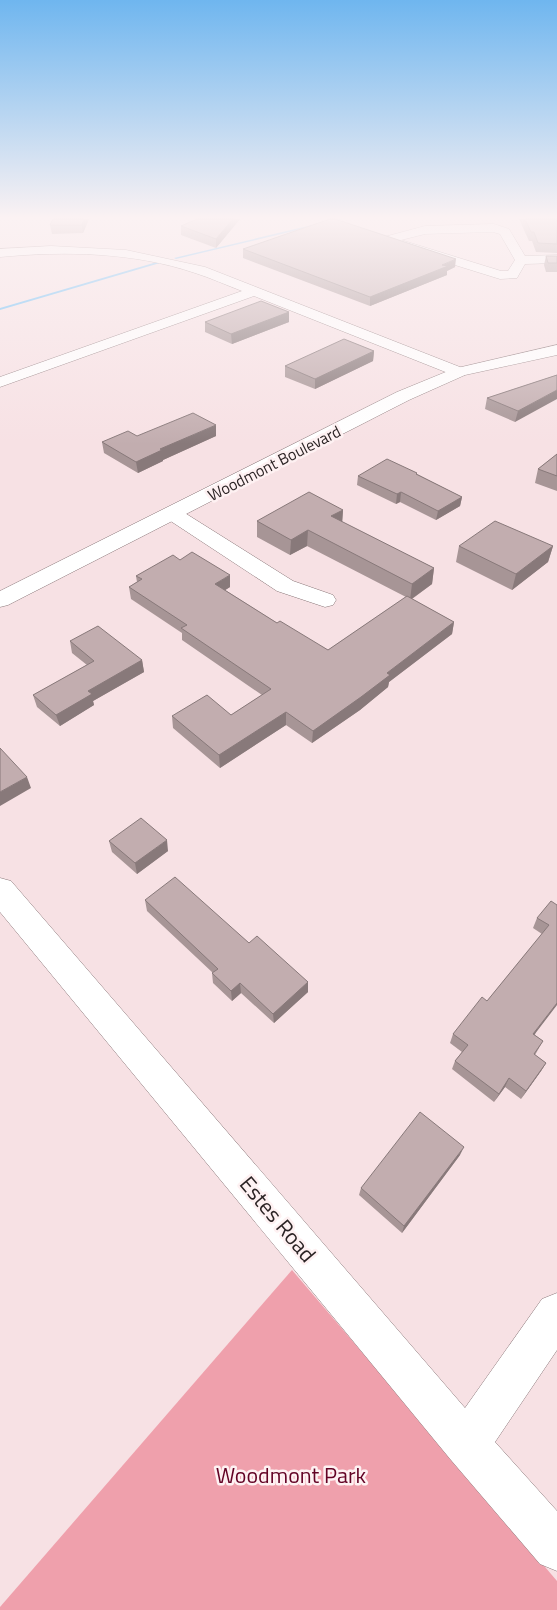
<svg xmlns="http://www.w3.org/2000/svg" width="557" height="1610" font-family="'Titillium Web',sans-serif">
  <rect width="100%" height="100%" fill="#f7e1e4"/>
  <path fill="#efa0ac" d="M 292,1270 L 557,1581 L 557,1610 L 0,1610 L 0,1607 Z"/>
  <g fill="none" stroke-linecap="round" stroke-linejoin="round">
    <path fill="#5abaf9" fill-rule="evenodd" d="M 337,219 L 344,219 L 176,259 L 174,258 Z
      M 157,262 L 160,263 L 0,310 L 0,308 Z"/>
    <defs>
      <path id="minor" d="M 494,224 L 509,229 L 525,256 L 557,255 L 557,263 L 525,264 L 517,278 L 500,279 L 384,243 L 382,240 L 384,237 L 425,226 ZM 493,232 L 500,234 L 515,260 L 508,271 L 501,271 L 401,240 L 425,234 Z
        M 51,246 L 126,250 L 205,267 L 465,369 L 467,372 L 465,375 L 453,375 L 254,296 L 0,387 L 0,377 L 242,291 C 226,285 211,278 195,273 C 133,252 65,251 0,257 L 0,249 Z
        M 173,508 L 180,510 L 293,581 L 333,595 L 336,600 L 333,605 L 325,607 L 277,591 L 166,518 L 163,514 L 166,510 Z
        M 0,878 L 11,881 L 465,1408 L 542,1299 L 557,1293 L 557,1350 L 495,1442 L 557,1511 L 557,1571 L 540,1564 L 451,1460 L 0,912 Z"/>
      <path id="major" d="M 557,345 L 557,355 L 465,375 L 409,400 L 8,605 L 0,607 L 0,591 L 397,392 L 453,369 Z"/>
    </defs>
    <use href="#minor" stroke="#8a7779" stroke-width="1"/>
    <use href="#major" stroke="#8a7779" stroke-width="1"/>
    <use href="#minor" fill="#fff" fill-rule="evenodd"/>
    <use href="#major" fill="#fff" fill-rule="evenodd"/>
  </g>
  <path fill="#a79596" d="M 53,219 L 89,219 L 83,233 L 52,234 L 50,225 Z
    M 197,219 L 240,219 L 216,248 L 181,235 L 181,226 Z
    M 519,219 L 557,219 L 557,253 L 536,252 L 532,241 L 529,241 Z
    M 243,249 L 455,267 L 447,271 L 447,275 L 370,306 L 243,258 Z
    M 546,256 L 557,263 L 557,272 L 546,272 L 544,265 Z
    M 289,312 L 289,322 L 232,344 L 205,332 L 205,322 Z
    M 374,351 L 373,361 L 315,389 L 285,377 L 285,366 Z
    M 557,375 L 515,422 L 485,409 L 487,398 Z
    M 137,436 L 216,436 L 163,460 L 163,461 L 138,473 L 104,453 L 102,442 Z
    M 557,454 L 557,491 L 535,483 L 538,469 Z
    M 417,473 L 417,474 L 462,497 L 460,506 L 436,520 L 400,502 L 396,504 L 357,485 L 358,476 Z
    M 343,510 L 342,522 L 434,568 L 432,584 L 412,599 L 454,622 L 452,634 L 389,682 L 388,687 L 360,710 L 312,743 L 286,725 L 220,768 L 173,728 L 172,716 L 231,715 L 262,695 L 182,640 L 182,633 L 131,599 L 129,587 L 137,582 L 136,576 L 180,560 L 230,587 L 225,590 L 277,623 L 328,650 L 406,597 L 307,546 L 290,555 L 257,537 L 257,521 Z
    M 459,546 L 553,546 L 548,562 L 512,590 L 456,562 Z
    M 70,641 L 142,660 L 144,672 L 93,701 L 94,705 L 60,726 L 37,707 L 33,695 L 87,665 L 72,653 Z
    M 109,841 L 168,851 L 137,874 L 112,852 Z
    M 145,900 L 249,943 L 308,982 L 308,992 L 274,1023 L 241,993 L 232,1001 L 213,983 L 212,973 L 213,973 L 147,911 Z
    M 557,905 L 535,1035 L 543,1041 L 535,1055 L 546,1063 L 541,1071 L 521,1099 L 505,1087 L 494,1102 L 452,1069 L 455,1061 L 462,1052 L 450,1043 L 453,1034 L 487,1001 L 542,934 L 533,928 L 537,918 Z
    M 460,1155 L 402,1233 L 359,1195 L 361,1188 Z"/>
  <path fill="#88797a" d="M 84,219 L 89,219 L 83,233 L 82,225 Z
    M 233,219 L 240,219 L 216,248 L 216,239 Z
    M 456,259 L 455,267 L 447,271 L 447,275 L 370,306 L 370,297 Z
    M 289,312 L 289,322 L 232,344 L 231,334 Z
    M 374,351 L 373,361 L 315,389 L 315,379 Z
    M 557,390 L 557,399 L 515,422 L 518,411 Z
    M 216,425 L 216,436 L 163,460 L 163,461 L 138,473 L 136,462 L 160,449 Z
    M 401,492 L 400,502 L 396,504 L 397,494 Z
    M 462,497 L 460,506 L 436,520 L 438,511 Z
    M 343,510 L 342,525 L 331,516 Z
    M 308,530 L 307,546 L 290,555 L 291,540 Z
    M 553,546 L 548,562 L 512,590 L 516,574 Z
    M 434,568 L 432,584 L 410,600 L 412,584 Z
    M 230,575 L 230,587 L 216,596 L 215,584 Z
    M 454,622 L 452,634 L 389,682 L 388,687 L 360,710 L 312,743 L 313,731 L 387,673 Z
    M 142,660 L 144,672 L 93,701 L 94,705 L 60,726 L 56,715 L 88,691 Z
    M 286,712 L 286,725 L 220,768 L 219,755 Z
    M 27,777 L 31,788 L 0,806 L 0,792 Z
    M 167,840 L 168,851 L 137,874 L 135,863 Z
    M 308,982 L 308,992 L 274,1023 L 273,1014 Z
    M 240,983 L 241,993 L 232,1001 L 231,991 Z
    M 557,1003 L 557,1005 L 528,1043 L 533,1034 Z
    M 546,1063 L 541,1071 L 521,1099 L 526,1091 Z
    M 509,1078 L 505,1087 L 494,1102 Z
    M 464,1147 L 460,1155 L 402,1233 L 404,1226 Z"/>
  <path fill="#c2adaf" stroke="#88797a" d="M 53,219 L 84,219 L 82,225 L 50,225 Z
    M 197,219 L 233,219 L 216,239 L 181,226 Z
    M 330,219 L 335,219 L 456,259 L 442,265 L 448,266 L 370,297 L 243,249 Z
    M 525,219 L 557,219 L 557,244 L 538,243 L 534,232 L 531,232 Z
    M 546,256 L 557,256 L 557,263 L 548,263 Z
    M 261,301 L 289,312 L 231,334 L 205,322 Z
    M 344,339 L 374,351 L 315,379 L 285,366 Z
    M 557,375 L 557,390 L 518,411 L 487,398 Z
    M 193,413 L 216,425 L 160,449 L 162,450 L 136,462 L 102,442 L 128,431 L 137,436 Z
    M 557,454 L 557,476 L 538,469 Z
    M 387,459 L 417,473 L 416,474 L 462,497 L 438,511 L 401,492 L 397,494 L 358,476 Z
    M 309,492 L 343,510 L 331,516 L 434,568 L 412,584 L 308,530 L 291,540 L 257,521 Z
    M 495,521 L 553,546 L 516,574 L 459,546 Z
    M 192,552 L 230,575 L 215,584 L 277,623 L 280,621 L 328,650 L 407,596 L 454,622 L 387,673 L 390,675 L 361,697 L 313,731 L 286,712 L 219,755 L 172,716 L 207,695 L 231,715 L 271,689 L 181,628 L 187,625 L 129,587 L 142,579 L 136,576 L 173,555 L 180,560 Z
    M 98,626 L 142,660 L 88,691 L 92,694 L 56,715 L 33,695 L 94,661 L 70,641 Z
    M 0,748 L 27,777 L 0,792 Z
    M 141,818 L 167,840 L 135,863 L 109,841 Z
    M 175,877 L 249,943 L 257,936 L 308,982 L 273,1014 L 240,983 L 231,991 L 212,973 L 218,969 L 145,900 Z
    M 551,901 L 557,905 L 557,1003 L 533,1034 L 543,1041 L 534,1054 L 546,1063 L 526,1091 L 509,1078 L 499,1094 L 455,1061 L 468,1045 L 453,1034 L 482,997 L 487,1001 L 549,925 L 537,918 Z
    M 420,1112 L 464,1147 L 404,1226 L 361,1188 Z"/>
  <linearGradient id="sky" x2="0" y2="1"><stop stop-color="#6fb6ef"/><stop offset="0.49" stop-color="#fbf2f3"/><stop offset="1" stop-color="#fbf2f3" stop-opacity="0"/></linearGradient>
  <rect width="557" height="444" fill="url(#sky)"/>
  <g text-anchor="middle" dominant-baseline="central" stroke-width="5" stroke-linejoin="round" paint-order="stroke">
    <g font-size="16" fill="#2c2425" stroke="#fef1f2">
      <text transform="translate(274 463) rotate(-27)">Woodmont Boulevard</text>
    </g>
    <g font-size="22" fill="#2c2425" stroke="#fef1f2">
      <text transform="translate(278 1219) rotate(50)">Estes Road</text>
    </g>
    <g font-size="22" fill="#630325" stroke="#fef1f2">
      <text x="291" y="1475">Woodmont Park</text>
    </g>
  </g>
</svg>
